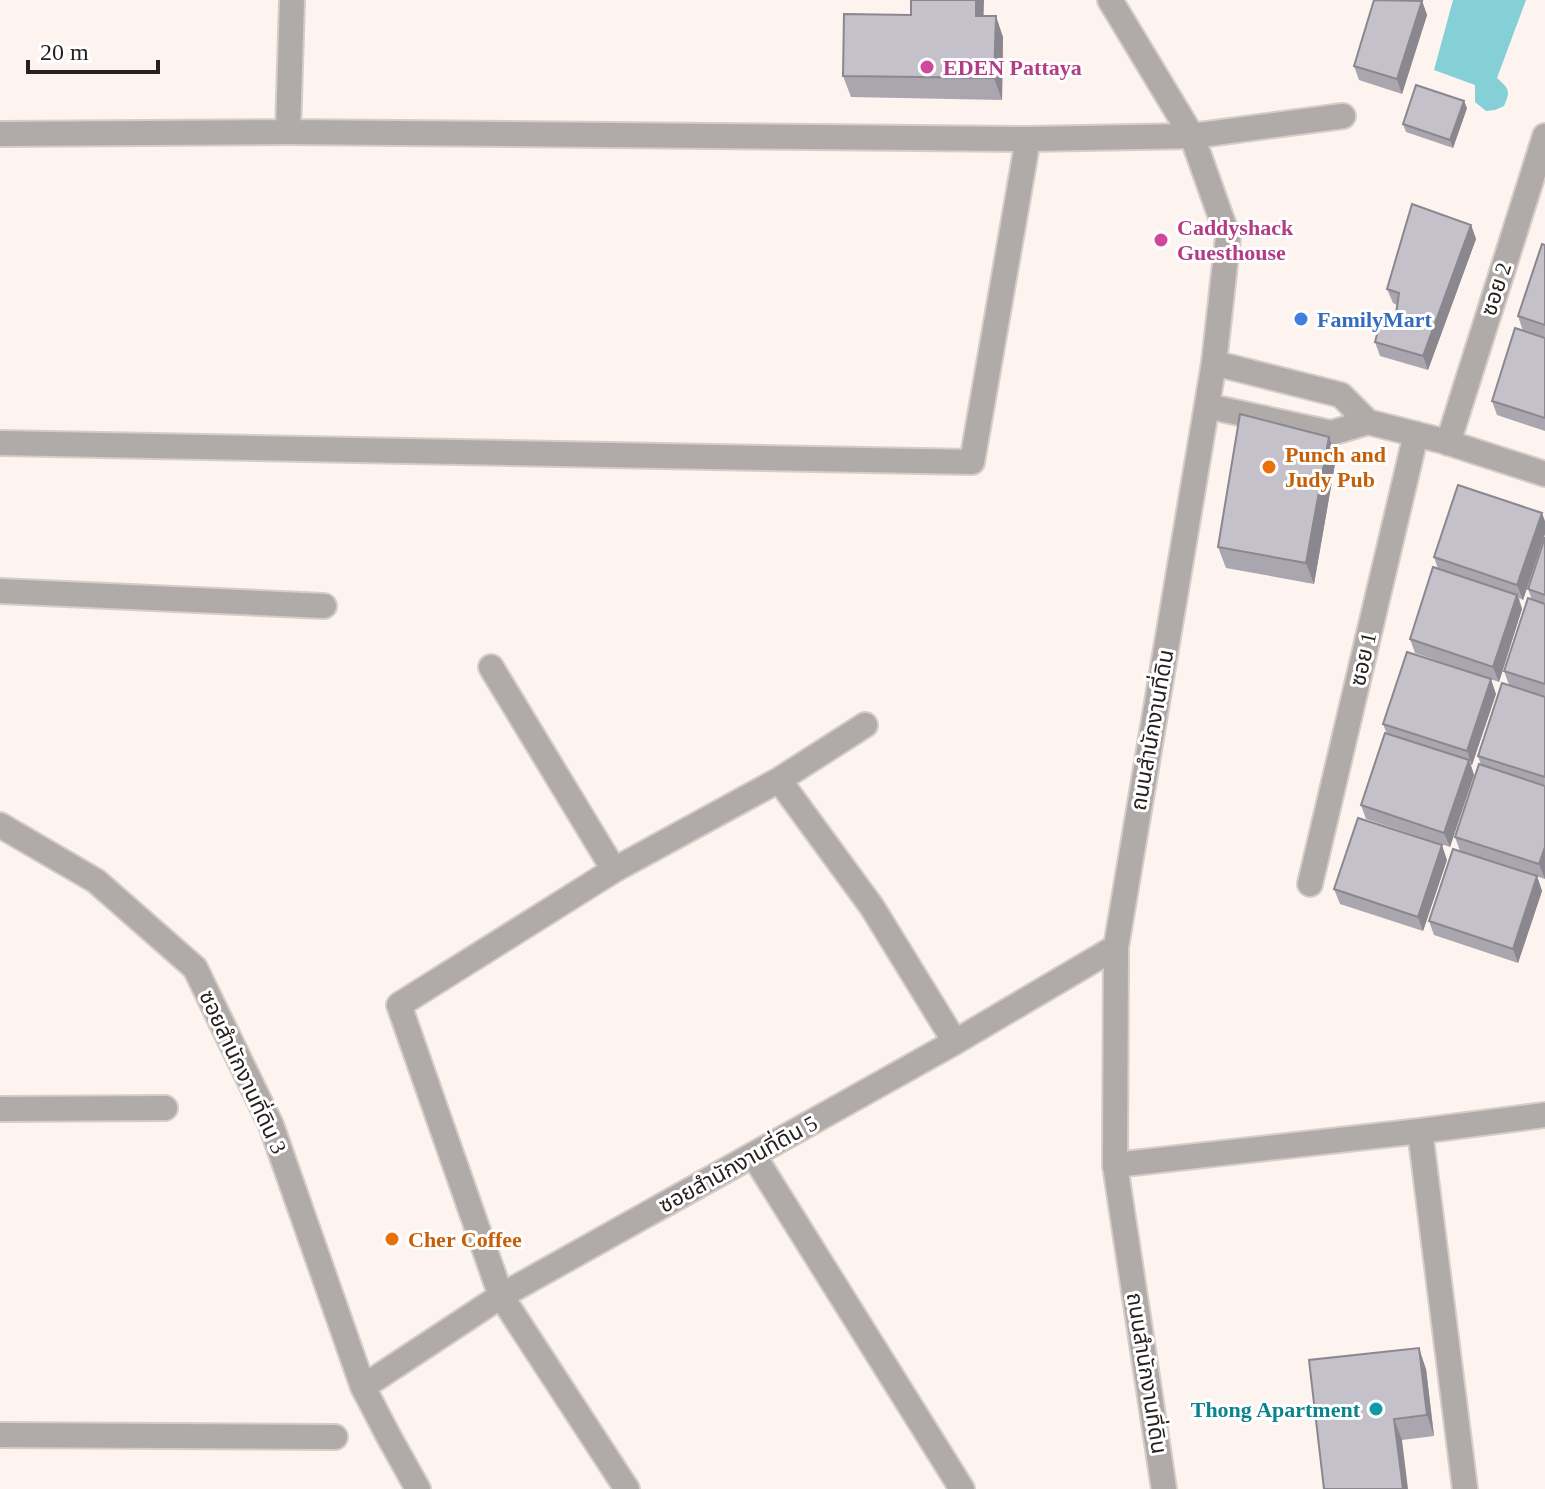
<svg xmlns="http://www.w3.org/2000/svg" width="1545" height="1489" font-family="'Times New Roman','Noto Sans Thai',serif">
  <rect width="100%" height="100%" fill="#fdf3ef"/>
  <path fill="#85cfd7" d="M 1453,0 L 1526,0 L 1497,78 C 1509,89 1511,90 1504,106 L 1495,110 L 1486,111 L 1475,102 L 1475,85 L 1434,70 Z"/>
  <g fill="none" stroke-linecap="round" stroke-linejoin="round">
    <defs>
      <path id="minor" d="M 288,132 L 292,0
        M 0,134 L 288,132 L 1028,139 L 1192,136 L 1343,116
        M 1214,363 L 1341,395 L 1368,422 L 1443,441 L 1545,474
        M 1207,406 L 1331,433 L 1368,422
        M 0,443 L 972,462 L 1028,139
        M 1448,443 L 1545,136
        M 0,591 L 324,606
        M 491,667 L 614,870
        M 779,780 L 872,907 L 955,1042
        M 0,825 L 96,881 L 195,968 L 271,1125 L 363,1387 L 389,1437 L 418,1489
        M 1310,884 L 1416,434
        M 0,1109 L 165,1108
        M 1420,1131 L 1465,1489
        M 754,1156 L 962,1489
        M 1115,1165 L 1420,1131 L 1545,1115
        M 363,1387 L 501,1296 L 955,1042 L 1116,947
        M 0,1435 L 335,1437
        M 627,1489 L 501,1296 L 399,1005 L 614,870 L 779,780 L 865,725"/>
      <path id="tertiary" d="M 1110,0 L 1192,136 L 1228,237 L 1214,363 L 1116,947 L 1115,1165 L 1164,1489"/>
    </defs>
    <use href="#minor" stroke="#d6cdca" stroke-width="28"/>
    <use href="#tertiary" stroke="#d6cdca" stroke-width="28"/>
    <use href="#minor" stroke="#b0aaa8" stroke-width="24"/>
    <use href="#tertiary" stroke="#b0aaa8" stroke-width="24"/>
  </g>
  <path fill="#a9a6af" d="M 1422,1 L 1427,15 L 1402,94 L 1359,80 L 1354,66 Z
    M 984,16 L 1003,37 L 1002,100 L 851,97 L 843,76 Z
    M 1467,108 L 1453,148 L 1406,132 L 1403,124 Z
    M 1471,225 L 1476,239 L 1428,370 L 1380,356 L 1375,342 L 1395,321 L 1397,305 L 1393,303 L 1387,289 Z
    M 1545,245 L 1545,338 L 1523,331 L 1518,316 Z
    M 1545,338 L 1545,431 L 1497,415 L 1492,401 Z
    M 1336,458 L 1314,584 L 1226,568 L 1218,547 Z
    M 1545,521 L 1545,534 L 1523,600 L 1519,598 L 1522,609 L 1499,682 L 1415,653 L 1410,639 L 1438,569 L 1434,557 Z
    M 1545,537 L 1545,697 L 1509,685 L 1504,671 L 1532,600 L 1528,589 Z
    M 1496,694 L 1472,765 L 1471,765 L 1474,775 L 1450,847 L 1366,819 L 1361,805 L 1387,734 L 1383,724 Z
    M 1545,697 L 1545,879 L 1460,851 L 1455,837 L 1481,765 L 1478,756 Z
    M 1447,860 L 1423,931 L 1340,904 L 1334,889 Z
    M 1537,876 L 1542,891 L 1518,963 L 1434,935 L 1429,921 Z
    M 1426,1369 L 1434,1436 L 1402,1440 L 1324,1489 Z"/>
  <path fill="#8a878e" d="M 976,0 L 984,0 L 983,37 L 976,16 Z
    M 1422,1 L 1427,15 L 1402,94 L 1397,79 Z
    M 996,16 L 1003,37 L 1002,100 L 994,78 Z
    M 1464,101 L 1467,108 L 1453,148 L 1450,140 Z
    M 1471,225 L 1476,239 L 1428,370 L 1423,356 Z
    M 1329,437 L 1336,458 L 1314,584 L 1306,563 Z
    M 1542,513 L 1545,521 L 1545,534 L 1523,600 L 1517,585 Z
    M 1517,595 L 1522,609 L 1499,682 L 1493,667 Z
    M 1491,679 L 1496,694 L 1472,765 L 1467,751 Z
    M 1469,760 L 1474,775 L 1450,847 L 1444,833 Z
    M 1442,845 L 1447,860 L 1423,931 L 1418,917 Z
    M 1545,847 L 1545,879 L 1539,864 Z
    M 1537,876 L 1542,891 L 1518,963 L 1513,949 Z
    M 1419,1348 L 1426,1369 L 1434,1436 L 1427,1415 Z
    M 1394,1419 L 1402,1440 L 1408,1489 L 1403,1489 Z"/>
  <path fill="#c5c1cb" stroke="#8a878e" stroke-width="2" d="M 911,0 L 976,0 L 976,16 L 996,16 L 994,78 L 843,76 L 844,14 L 911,15 Z
    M 1374,0 L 1422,1 L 1397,79 L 1354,66 Z
    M 1416,85 L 1464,101 L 1450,140 L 1403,124 Z
    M 1412,204 L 1471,225 L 1423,356 L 1375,342 L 1380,323 L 1395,321 L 1399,293 L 1387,289 Z
    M 1542,244 L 1545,245 L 1545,325 L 1518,316 Z
    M 1515,328 L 1545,338 L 1545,418 L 1492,401 Z
    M 1240,414 L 1329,437 L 1306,563 L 1218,547 Z
    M 1458,485 L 1542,513 L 1517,585 L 1434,557 Z
    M 1545,537 L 1545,595 L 1528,589 Z
    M 1433,567 L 1517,595 L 1493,667 L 1410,639 Z
    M 1528,598 L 1545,604 L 1545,684 L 1504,671 Z
    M 1407,652 L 1491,679 L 1467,751 L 1383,724 Z
    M 1502,683 L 1545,697 L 1545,777 L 1478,756 Z
    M 1385,733 L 1469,760 L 1444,833 L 1361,805 Z
    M 1479,764 L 1545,786 L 1545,847 L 1539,864 L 1455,837 Z
    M 1358,818 L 1442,845 L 1418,917 L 1334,889 Z
    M 1453,849 L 1537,876 L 1513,949 L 1429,921 Z
    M 1419,1348 L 1427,1415 L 1394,1419 L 1403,1489 L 1324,1489 L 1309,1360 Z"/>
  <g fill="#d1479c" stroke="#fff" stroke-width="3">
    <circle cx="927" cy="67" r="8"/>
    <circle cx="1161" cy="240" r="8"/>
  </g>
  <circle fill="#3f7fe0" stroke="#fff" stroke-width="3" cx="1301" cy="319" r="8"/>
  <g fill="#e8710a" stroke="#fff" stroke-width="3">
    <circle cx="1269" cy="467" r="8"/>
    <circle cx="392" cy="1239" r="8"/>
  </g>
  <circle fill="#0f9aa8" stroke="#fff" stroke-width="3" cx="1376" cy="1409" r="8"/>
  <g text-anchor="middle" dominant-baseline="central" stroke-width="6" stroke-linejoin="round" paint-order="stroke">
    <g font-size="22" font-weight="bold" fill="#b23c85" stroke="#fff" text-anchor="start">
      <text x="943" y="67">EDEN Pattaya</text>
      <text x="1177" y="227">Caddyshack<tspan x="1177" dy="25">Guesthouse</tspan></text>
    </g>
    <g font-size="22" fill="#262120" stroke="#fff">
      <text transform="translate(1496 289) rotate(-72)">ซอย 2</text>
      <text transform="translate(1363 659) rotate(-77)">ซอย 1</text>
      <text transform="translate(1152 730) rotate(-80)">ถนนสำนักงานที่ดิน</text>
      <text transform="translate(243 1072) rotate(65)">ซอยสำนักงานที่ดิน 3</text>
      <text transform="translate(738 1164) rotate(-29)">ซอยสำนักงานที่ดิน 5</text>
      <text transform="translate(1147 1373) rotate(81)">ถนนสำนักงานที่ดิน</text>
    </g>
    <g font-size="22" font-weight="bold" fill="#366cbe" stroke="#fff" text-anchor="start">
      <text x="1317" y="319">FamilyMart</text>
    </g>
    <g font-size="22" font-weight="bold" fill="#c56008" stroke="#fff" text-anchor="start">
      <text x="1285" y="454">Punch and<tspan x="1285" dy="25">Judy Pub</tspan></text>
      <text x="408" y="1239">Cher Coffee</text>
    </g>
    <g font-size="22" font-weight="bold" fill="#0d838f" stroke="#fff" text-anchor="end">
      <text x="1360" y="1409">Thong Apartment</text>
    </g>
  </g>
  <path d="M28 60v12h130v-12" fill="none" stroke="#262120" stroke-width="4"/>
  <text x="40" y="60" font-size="24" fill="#262120" stroke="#ffffff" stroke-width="6" paint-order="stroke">20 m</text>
</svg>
